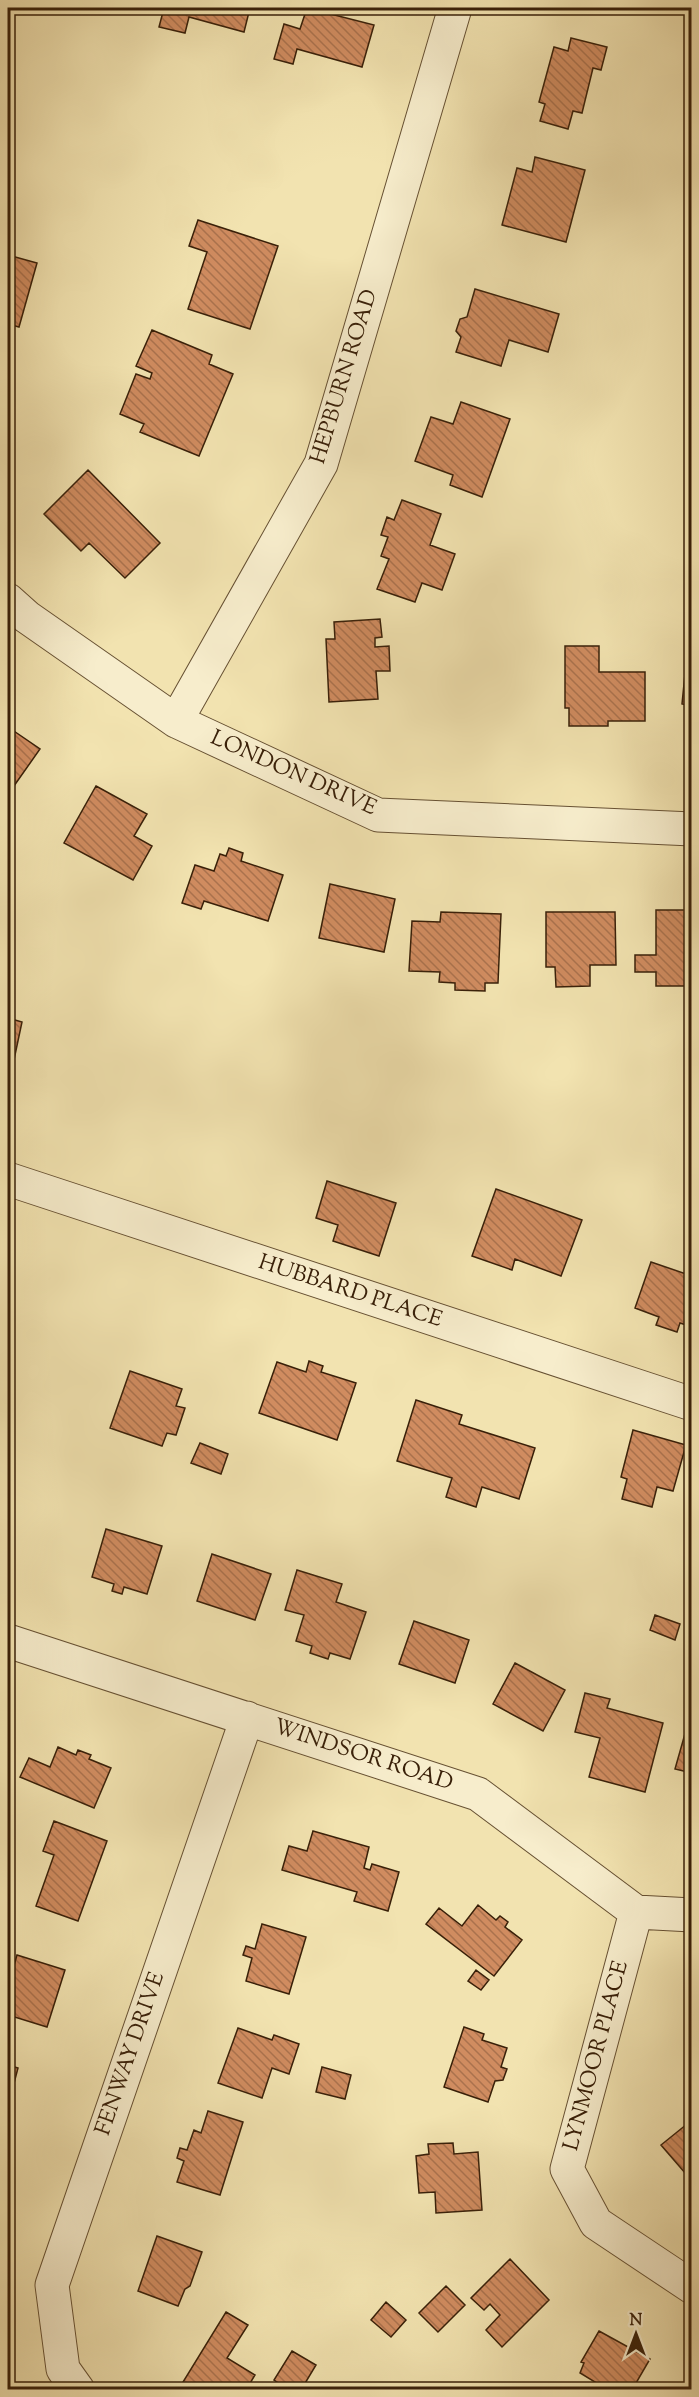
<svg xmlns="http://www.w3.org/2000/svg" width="699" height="2397" font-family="'Sorts Mill Goudy',serif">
  <defs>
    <pattern id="building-back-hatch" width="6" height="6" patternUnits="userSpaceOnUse" patternTransform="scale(1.5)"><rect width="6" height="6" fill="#d08c60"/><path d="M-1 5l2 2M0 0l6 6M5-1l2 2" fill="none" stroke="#aa724d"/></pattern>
  </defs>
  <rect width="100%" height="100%" fill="#f2e3b0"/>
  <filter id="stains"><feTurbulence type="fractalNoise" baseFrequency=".00333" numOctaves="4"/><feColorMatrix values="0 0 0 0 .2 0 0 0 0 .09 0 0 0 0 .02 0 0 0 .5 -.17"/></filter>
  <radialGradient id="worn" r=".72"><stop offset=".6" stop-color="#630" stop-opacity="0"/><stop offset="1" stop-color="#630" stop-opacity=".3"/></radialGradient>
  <path fill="url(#building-back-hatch)" stroke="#392009" stroke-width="1.5" d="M 100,8 L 118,8 L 117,12 Z
    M 164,8 L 250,8 L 244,32 L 189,17 L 185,33 L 159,27 Z
    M 307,8 L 374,25 L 362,67 L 297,49 L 293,64 L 274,59 L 284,24 L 300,29 Z
    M 571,38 L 607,47 L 601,70 L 593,68 L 582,113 L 573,111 L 568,129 L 540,121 L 545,104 L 539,102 L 554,47 L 568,51 Z
    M 535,157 L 585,170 L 566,242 L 502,225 L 517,168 L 532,172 Z
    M 198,220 L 278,246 L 250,329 L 188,309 L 207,252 L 189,246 Z
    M 8,255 L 37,263 L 19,327 L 8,324 Z
    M 475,289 L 559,314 L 548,352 L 509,340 L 501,366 L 456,352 L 461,337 L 456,331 L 460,319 L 467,317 Z
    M 152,330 L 212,355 L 209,364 L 233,374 L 199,456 L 140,432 L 144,424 L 120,414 L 136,374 L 150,379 L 152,373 L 136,366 Z
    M 461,402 L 510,419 L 482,497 L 450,485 L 453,475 L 415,461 L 431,417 L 453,424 Z
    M 88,470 L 160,543 L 125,578 L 89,543 L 81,551 L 44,514 Z
    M 402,500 L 441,514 L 430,545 L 455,554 L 442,590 L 422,583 L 415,602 L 377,589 L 389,559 L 381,556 L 388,537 L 381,535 L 387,517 L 394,520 Z
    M 380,619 L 382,637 L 375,638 L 375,647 L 389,646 L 390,671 L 376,671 L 378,699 L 329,702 L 326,639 L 335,639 L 334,622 Z
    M 565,646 L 599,646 L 599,672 L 645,672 L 645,721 L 608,721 L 608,726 L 569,726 L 569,708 L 565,708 Z
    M 685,674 L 692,674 L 692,721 L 685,720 L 687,705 L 682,704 Z
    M 8,727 L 40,749 L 9,793 L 8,792 Z
    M 96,786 L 147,814 L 134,836 L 152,846 L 133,880 L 64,843 Z
    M 229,848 L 243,853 L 241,861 L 283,875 L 268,921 L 204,901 L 201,909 L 182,903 L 195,865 L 214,871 L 220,854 L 226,856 Z
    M 330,884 L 395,899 L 384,952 L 319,938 Z
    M 656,910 L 690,910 L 692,994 L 687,994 L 687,986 L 656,986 L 656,972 L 635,972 L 635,955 L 656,955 Z
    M 441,912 L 501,914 L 498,983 L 485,983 L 485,991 L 455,990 L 455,983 L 439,982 L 440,972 L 409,971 L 412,921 L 440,922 Z
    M 546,912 L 615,912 L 616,965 L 590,965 L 590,986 L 556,987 L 555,967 L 546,967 Z
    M 8,1018 L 22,1022 L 8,1088 Z
    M 327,1181 L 396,1203 L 379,1256 L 333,1241 L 338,1225 L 316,1218 Z
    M 496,1189 L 582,1220 L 561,1276 L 515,1259 L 512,1270 L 472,1256 Z
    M 651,1262 L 692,1276 L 692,1327 L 680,1323 L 677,1332 L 656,1325 L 659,1317 L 635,1308 Z
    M 309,1361 L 323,1366 L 321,1372 L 356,1383 L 337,1440 L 259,1413 L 277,1362 L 306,1372 Z
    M 130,1371 L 182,1389 L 176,1406 L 185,1408 L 176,1435 L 167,1433 L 162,1446 L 110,1428 Z
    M 416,1400 L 462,1415 L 459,1424 L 535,1448 L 519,1499 L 482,1487 L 476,1507 L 446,1497 L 452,1478 L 397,1461 Z
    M 633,1430 L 686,1445 L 673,1491 L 657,1487 L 652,1507 L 622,1499 L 627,1479 L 621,1477 Z
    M 200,1443 L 228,1454 L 221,1474 L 191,1463 Z
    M 106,1529 L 162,1546 L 147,1594 L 124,1587 L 122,1594 L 112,1591 L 114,1584 L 92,1577 Z
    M 212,1554 L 271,1574 L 255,1620 L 197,1601 Z
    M 297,1570 L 342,1584 L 336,1602 L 366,1612 L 350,1659 L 330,1653 L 328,1659 L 310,1653 L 312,1646 L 296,1641 L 304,1615 L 285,1610 Z
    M 655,1615 L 680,1624 L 675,1640 L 650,1630 Z
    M 414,1621 L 469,1640 L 455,1683 L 399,1664 Z
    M 515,1663 L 565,1690 L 543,1731 L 493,1704 Z
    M 585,1693 L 610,1699 L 607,1708 L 663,1723 L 645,1792 L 589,1777 L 600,1738 L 575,1732 Z
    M 690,1716 L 692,1716 L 692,1773 L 675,1769 Z
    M 58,1747 L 76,1755 L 78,1750 L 91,1755 L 89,1759 L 111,1768 L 94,1808 L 20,1777 L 29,1758 L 50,1767 Z
    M 54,1821 L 107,1841 L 78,1921 L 36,1906 L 54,1855 L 43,1851 Z
    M 313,1831 L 369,1847 L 364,1868 L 370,1870 L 372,1864 L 399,1872 L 388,1911 L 354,1901 L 357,1892 L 282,1870 L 289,1846 L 307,1851 Z
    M 478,1905 L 496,1920 L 500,1916 L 508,1922 L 505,1927 L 522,1940 L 494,1976 L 426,1924 L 439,1908 L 462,1926 Z
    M 262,1924 L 306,1937 L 289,1994 L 246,1981 L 252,1958 L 243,1955 L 246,1946 L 255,1949 Z
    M 17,1955 L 65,1970 L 47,2027 L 8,2015 L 8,1986 Z
    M 476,1970 L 489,1980 L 481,1990 L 468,1981 Z
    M 464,2027 L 484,2034 L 482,2040 L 507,2048 L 501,2067 L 507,2069 L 503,2080 L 495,2081 L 488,2102 L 444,2087 Z
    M 238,2028 L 272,2040 L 274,2035 L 299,2044 L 289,2074 L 272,2068 L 262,2098 L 218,2083 Z
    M 8,2065 L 18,2068 L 8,2106 Z
    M 322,2067 L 351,2075 L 345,2099 L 316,2092 Z
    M 208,2111 L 243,2122 L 220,2195 L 177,2182 L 184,2161 L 177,2158 L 180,2148 L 187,2150 L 194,2130 L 201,2133 Z
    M 692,2120 L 692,2181 L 661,2145 Z
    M 453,2143 L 454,2154 L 478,2152 L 482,2210 L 436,2213 L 435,2192 L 419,2193 L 416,2156 L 429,2154 L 428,2144 Z
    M 157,2236 L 202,2252 L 190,2286 L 185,2289 L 178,2306 L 138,2291 Z
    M 510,2259 L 549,2300 L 502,2347 L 486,2330 L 500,2315 L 490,2304 L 484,2310 L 471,2298 Z
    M 446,2286 L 465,2305 L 438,2332 L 419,2313 Z
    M 386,2302 L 406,2320 L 391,2337 L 371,2320 Z
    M 226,2312 L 248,2325 L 227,2358 L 255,2375 L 246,2390 L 196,2390 L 183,2382 Z
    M 599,2331 L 650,2359 L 632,2390 L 608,2390 L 580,2373 L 584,2363 L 581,2362 Z
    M 292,2351 L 316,2365 L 301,2390 L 289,2390 L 274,2380 Z"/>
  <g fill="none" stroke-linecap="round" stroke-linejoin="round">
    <defs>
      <path id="minor" d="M 8,600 L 27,617 L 176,721 L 378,815 L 692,829
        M 176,721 L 321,464 L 455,8
        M 8,1179 L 692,1404
        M 8,1641 L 478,1794 L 636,1912 L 692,1915
        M 636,1912 L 567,2169 L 596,2223 L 692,2287
        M 78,2390 L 63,2369 L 52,2285 L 247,1718"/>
    </defs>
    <use href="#minor" stroke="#675133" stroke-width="35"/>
    <use href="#minor" stroke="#f7edcc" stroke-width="33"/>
  </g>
  <g text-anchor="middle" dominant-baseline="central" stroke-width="5" stroke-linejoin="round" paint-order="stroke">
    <g font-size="22" fill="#392009" stroke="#f7edcc">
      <text transform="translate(345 377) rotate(-73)">HEPBURN ROAD</text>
      <text transform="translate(293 774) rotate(24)">LONDON DRIVE</text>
      <text transform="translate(350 1292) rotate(18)">HUBBARD PLACE</text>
      <text transform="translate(363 1756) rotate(18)">WINDSOR ROAD</text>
      <text transform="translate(131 2054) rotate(-71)">FENWAY DRIVE</text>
      <text transform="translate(597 2056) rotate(-75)">LYNMOOR PLACE</text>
    </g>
  </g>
  <rect width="699" height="2397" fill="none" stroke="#f2e3b0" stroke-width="30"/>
  <rect x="9" y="9" width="681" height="2379" fill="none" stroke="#392009" stroke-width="3"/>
  <rect x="15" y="15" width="669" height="2367" fill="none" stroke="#392009" stroke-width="1.5"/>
  <g transform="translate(636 2334)" stroke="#f7edcc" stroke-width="4.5" paint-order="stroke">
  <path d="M0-4.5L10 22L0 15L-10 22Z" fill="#392009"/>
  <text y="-9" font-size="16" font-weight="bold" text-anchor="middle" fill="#392009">N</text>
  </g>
  <rect width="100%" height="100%" filter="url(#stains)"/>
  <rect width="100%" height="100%" fill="url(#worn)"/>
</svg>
